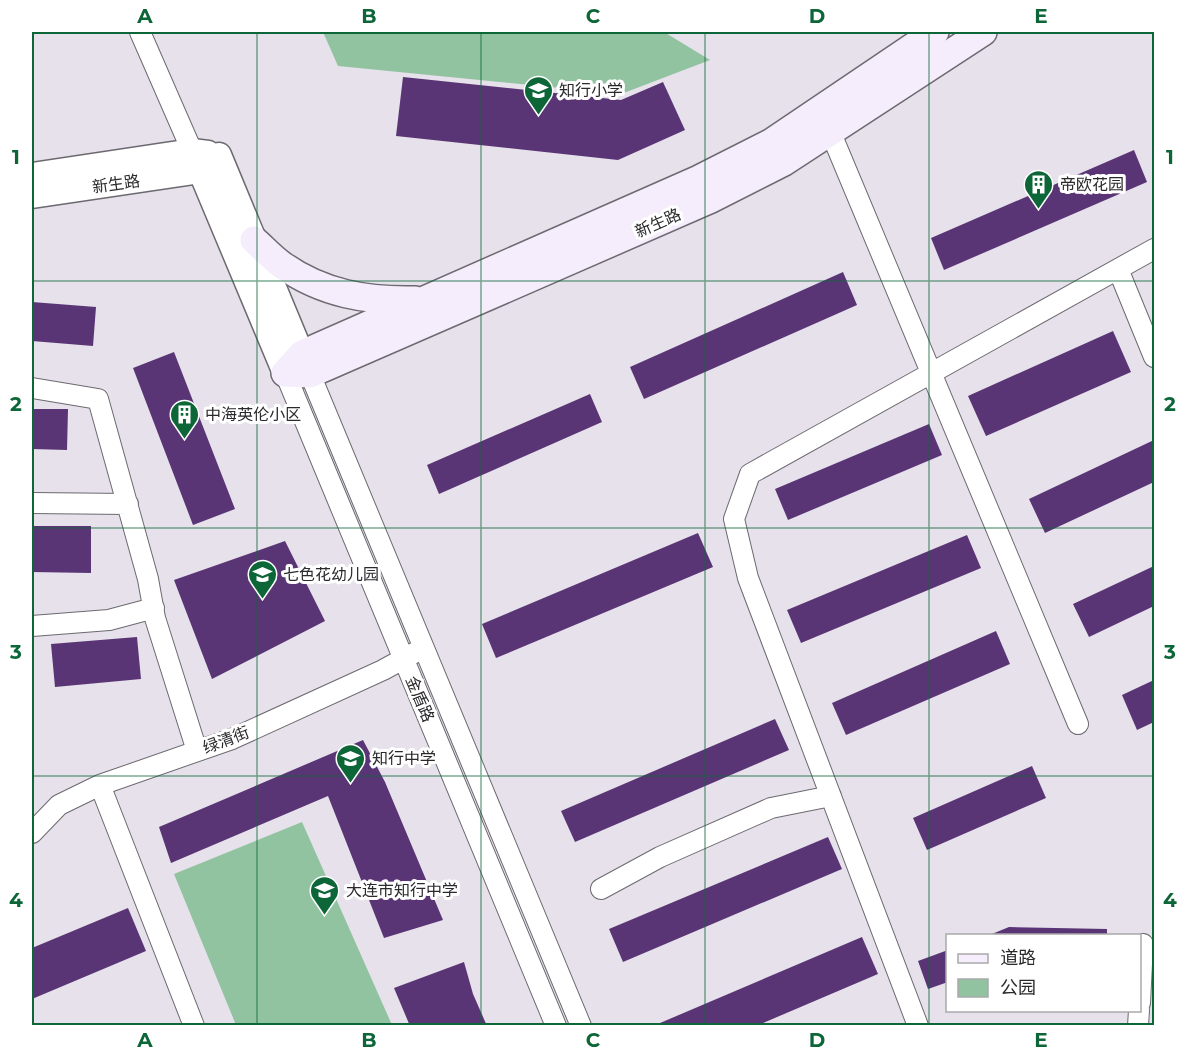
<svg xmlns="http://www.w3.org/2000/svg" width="1186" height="1057" font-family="Montserrat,'Noto Sans SC',sans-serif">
  <rect width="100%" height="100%" fill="#e6e1ea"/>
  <path fill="#91c3a0" d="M 323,32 L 664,32 L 710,60 L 621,94 L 338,66 Z
    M 302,822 L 392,1025 L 236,1025 L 174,874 Z"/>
  <path fill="#5a3576" d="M 403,77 L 621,100 L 663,82 L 685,130 L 618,160 L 396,136 Z
    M 1134,150 L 1147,182 L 944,270 L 931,238 Z
    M 843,272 L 857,305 L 644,399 L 630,367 Z
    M 32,302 L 96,307 L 93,346 L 32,341 Z
    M 1113,331 L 1131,372 L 986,436 L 968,396 Z
    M 174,352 L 235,509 L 193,525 L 133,368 Z
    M 590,394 L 602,422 L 439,494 L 427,465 Z
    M 32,409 L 68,409 L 67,450 L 32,449 Z
    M 929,424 L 942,455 L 788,520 L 775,489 Z
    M 1154,440 L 1154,482 L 1045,533 L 1029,499 Z
    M 32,526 L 91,526 L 91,573 L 32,572 Z
    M 698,533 L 713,567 L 496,658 L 482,624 Z
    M 967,535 L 981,568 L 801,643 L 787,610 Z
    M 285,541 L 325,621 L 212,679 L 174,580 Z
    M 1154,566 L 1154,606 L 1089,637 L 1073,604 Z
    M 996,631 L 1010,664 L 846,735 L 832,703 Z
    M 137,637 L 141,679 L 55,687 L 51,644 Z
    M 1154,680 L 1154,722 L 1137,730 L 1122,695 Z
    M 775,719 L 789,750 L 575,842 L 561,811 Z
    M 363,740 L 385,782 L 443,920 L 384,938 L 328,796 L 171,863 L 159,827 Z
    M 1032,766 L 1046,798 L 927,850 L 913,818 Z
    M 828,837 L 842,869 L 623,962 L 609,929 Z
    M 128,908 L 146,951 L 32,999 L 32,948 Z
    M 1009,927 L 1107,929 L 1107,936 L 987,936 Z
    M 862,937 L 878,974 L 756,1026 L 653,1026 Z
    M 948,950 L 948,982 L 928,989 L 918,961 Z
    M 464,962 L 473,994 L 487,1026 L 410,1026 L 394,988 Z"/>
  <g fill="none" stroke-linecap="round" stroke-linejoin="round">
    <defs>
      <path id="minor" d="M 140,32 L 192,151
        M 825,119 L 1078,724
        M 1118,269 L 1154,357
        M 285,373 L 556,1026
        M 310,374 L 581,1026
        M 32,388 L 98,399 L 148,579 L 155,618 L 197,751
        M 32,503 L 128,504
        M 32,626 L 109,620 L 154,608
        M 100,785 L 194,1026
        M 32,833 L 59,805 L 100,785 L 232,739 L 383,670 L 414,653
        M 601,889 L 660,857 L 771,808 L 831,796
        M 1140,1003 L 1143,944
        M 918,1026 L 748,578 L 734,519 L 750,474 L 1154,249
        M 1138,1026 L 1139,1010"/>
      <path id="tertiary" d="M 192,151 L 285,373
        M 219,155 L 309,372
        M 32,175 L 192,151 L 208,153
        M 32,196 L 201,171 L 212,161"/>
      <path id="secondary" d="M 254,240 C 263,248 272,258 282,265 C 323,294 367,301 415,300
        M 285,373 L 310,374 L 709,200 L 784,162 L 983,32
        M 285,373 L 302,354 L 699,179 L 772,142 L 935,32"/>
    </defs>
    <use href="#minor" stroke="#6d6970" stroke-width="22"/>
    <use href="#tertiary" stroke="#6d6970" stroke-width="27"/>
    <use href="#secondary" stroke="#6d6970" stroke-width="30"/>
    <use href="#minor" stroke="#fff" stroke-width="20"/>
    <use href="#tertiary" stroke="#fff" stroke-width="24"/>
    <use href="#secondary" stroke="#f5edfc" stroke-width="27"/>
  </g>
  <path fill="none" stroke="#0d6638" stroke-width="1.5" stroke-opacity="0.55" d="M 257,32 L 257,1026M 481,32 L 481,1026M 705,32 L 705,1026M 929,32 L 929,1026M 32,281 L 1154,281M 32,528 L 1154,528M 32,776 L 1154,776"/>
  <defs>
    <symbol id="school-pin" viewBox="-11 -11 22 30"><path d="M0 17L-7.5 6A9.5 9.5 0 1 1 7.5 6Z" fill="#0d6638" stroke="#fff"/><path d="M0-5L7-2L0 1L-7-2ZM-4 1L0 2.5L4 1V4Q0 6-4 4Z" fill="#fff"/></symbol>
    <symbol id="building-pin" viewBox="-11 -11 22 30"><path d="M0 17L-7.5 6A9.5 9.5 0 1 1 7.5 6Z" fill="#0d6638" stroke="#fff"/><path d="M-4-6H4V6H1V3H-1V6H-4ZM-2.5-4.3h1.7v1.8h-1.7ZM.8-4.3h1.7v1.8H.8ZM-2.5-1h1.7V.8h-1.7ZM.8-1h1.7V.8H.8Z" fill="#fff"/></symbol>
  </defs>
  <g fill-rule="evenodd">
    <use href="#school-pin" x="522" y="74" width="33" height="45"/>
    <use href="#building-pin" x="1022" y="168" width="33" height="45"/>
    <use href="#building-pin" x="168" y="398" width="33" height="45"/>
    <use href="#school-pin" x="246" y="558" width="33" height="45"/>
    <use href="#school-pin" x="334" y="742" width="33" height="45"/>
    <use href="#school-pin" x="308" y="874" width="33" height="45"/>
  </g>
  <g text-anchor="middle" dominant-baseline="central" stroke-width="6" stroke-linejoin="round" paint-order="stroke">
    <g font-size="16" fill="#2b292c" stroke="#fff" text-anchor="start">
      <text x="559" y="90">知行小学</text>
      <text x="1060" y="184">帝欧花园</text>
      <text x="205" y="414">中海英伦小区</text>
      <text x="283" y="574">七色花幼儿园</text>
      <text x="372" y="758">知行中学</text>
      <text x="346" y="890">大连市知行中学</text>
    </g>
    <g font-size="16" fill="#2b292c" stroke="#fff">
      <text transform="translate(116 184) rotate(-8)">新生路</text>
      <text transform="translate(658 223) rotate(-24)">新生路</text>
      <text transform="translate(420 699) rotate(67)">金盾路</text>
      <text transform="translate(226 740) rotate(-21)">绿清街</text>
    </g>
  </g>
  <rect width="1186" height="1057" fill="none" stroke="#ffffff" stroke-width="66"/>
  <rect x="946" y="934" width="195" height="78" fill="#ffffff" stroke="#aaa9ab" stroke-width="1.5"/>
  <rect x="958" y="954" width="30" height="9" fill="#f5edfc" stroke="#aaa9ab" stroke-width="1.5"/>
  <text x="1000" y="964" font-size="18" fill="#2b292c">道路</text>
  <rect x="958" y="979" width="30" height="18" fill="#91c3a0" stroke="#aaa9ab" stroke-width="1.5"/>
  <text x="1000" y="994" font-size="18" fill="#2b292c">公园</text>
  <rect x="33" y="33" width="1120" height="991" fill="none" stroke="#0d6638" stroke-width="2"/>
  <g font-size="20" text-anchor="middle" font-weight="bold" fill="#0d6638">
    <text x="145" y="23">A</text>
    <text x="369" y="23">B</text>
    <text x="593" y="23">C</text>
    <text x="817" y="23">D</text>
    <text x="1041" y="23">E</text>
    <text x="16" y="164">1</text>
    <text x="1170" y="164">1</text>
    <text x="16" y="411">2</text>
    <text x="1170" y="411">2</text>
    <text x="16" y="659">3</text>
    <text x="1170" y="659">3</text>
    <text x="16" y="907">4</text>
    <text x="1170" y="907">4</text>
    <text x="145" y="1047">A</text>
    <text x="369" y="1047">B</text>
    <text x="593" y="1047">C</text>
    <text x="817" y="1047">D</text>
    <text x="1041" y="1047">E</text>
  </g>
</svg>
